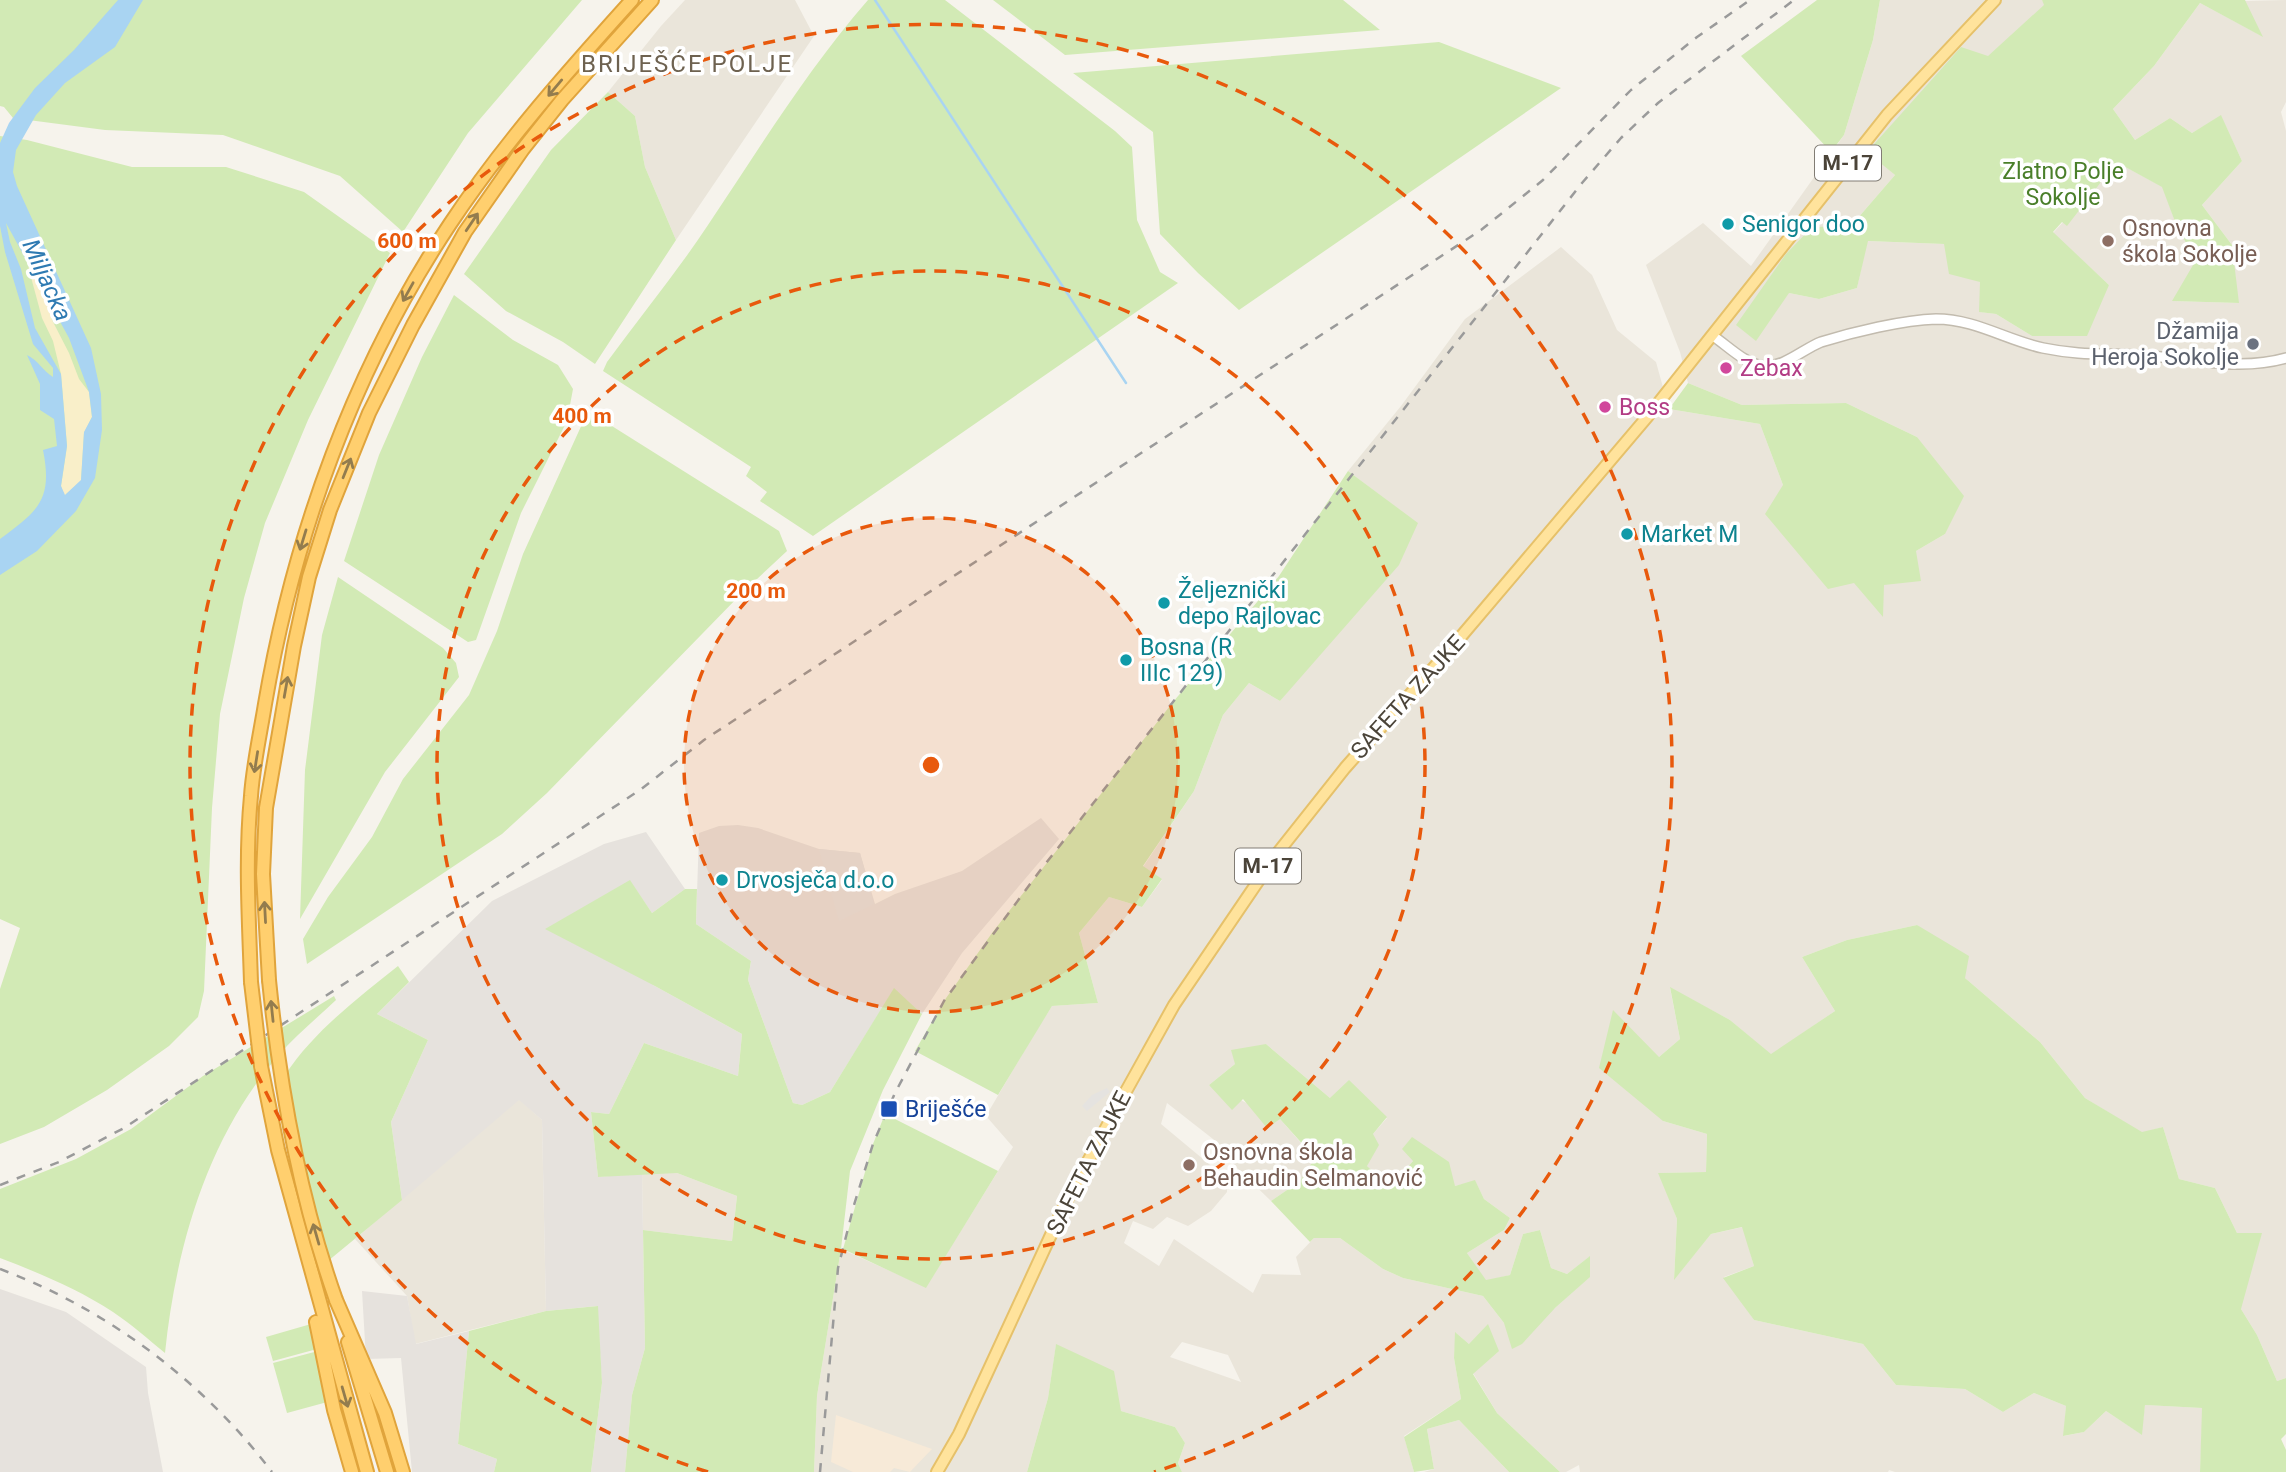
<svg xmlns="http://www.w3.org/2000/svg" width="2286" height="1472" font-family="Roboto,sans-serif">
  <rect width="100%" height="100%" fill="#f6f3ec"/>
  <path fill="#eae5da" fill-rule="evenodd" d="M 685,0 L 795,0 L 814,36 L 676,240 L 645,167 L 635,116 L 608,92 L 661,26 Z
    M 1880,0 L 2042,0 L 2045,5 L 1988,57 L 1868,151 L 1895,175 L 1851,226 L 1789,293 L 1819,299 L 1857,288 L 1867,241 L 1944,244 L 1980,282 L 1980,312 L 1996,314 L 2032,336 L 2109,285 L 2053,233 L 2118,163 L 2163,187 L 2177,227 L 2197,260 L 2173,301 L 2238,303 L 2232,245 L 2202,205 L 2242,161 L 2221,116 L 2192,133 L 2170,118 L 2135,140 L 2113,109 L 2154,66 L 2200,3 L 2262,36 L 2244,1 L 2286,0 L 2286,102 L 2281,112 L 2286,131 L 2286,1378 L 2277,1381 L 2257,1335 L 2241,1309 L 2237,1233 L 2215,1188 L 2179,1179 L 2163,1127 L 2142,1133 L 2085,1098 L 2040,1042 L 1965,978 L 1917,925 L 1847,940 L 1802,957 L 1835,1011 L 1771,1055 L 1730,1020 L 1670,988 L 1680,1039 L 1659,1057 L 1663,1121 L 1707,1134 L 1706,1172 L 1659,1173 L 1677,1219 L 1674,1279 L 1711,1234 L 1743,1227 L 1754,1266 L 1724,1277 L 1754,1320 L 1863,1344 L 1896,1385 L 1965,1389 L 2003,1412 L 2034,1393 L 2066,1406 L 2064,1436 L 2084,1432 L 2106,1411 L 2141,1434 L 2145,1405 L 2203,1408 L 2200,1472 L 1895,1472 L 1889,1470 L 1888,1472 L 1580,1472 L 1579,1465 L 1566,1472 L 1560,1472 L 1497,1413 L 1473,1373 L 1469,1344 L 1456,1333 L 1454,1358 L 1461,1399 L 1404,1436 L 1414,1472 L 1182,1472 L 1178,1463 L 1185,1443 L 1175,1427 L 1121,1411 L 1056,1345 L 1048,1398 L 1027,1472 L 814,1472 L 817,1396 L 841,1249 L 926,1287 L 1013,1147 L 986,1116 L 1036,1031 L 1052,1006 L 1098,1003 L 1079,933 L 1109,897 L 1142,907 L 1162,880 L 1143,867 L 1194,791 L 1223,715 L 1249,683 L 1280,701 L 1417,523 L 1348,471 L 1401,406 L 1465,319 L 1561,247 L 1592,275 L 1617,330 L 1656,362 L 1669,409 L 1760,424 L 1783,485 L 1854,583 L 1884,585 L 1916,551 L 1945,534 L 1917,437 L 1846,403 L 1742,405 L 1688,383 L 1680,352 L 1646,265 L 1703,223 L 1751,266 L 1844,135 L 1873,40 ZM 1266,1044 L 1330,1098 L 1387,1118 L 1373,1134 L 1367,1166 L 1390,1187 L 1413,1161 L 1455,1186 L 1475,1181 L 1484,1199 L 1510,1218 L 1504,1230 L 1467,1253 L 1486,1281 L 1510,1275 L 1523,1234 L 1540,1230 L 1551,1268 L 1567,1274 L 1589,1257 L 1590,1276 L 1555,1308 L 1504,1323 L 1483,1296 L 1403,1278 L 1383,1269 L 1340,1238 L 1314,1238 L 1296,1257 L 1301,1275 L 1262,1274 L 1253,1293 L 1174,1239 L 1159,1266 L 1124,1243 L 1133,1221 L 1153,1229 L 1167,1217 L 1188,1226 L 1211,1211 L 1227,1192 L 1227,1179 L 1161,1124 L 1167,1103 L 1213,1139 L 1236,1167 L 1271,1201 L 1300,1181 L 1315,1159 L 1280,1119 L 1209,1085 L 1235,1064 ZM 1182,1342 L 1228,1355 L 1241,1382 L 1170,1357 Z
    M 519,1099 L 542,1120 L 546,1311 L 415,1344 L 407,1296 L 355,1239 Z
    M 642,1173 L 677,1173 L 737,1196 L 732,1241 L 643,1230 Z
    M 1459,1420 L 1509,1472 L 1424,1472 L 1434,1469 L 1427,1429 Z"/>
  <path fill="#f7ead8" d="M 836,1415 L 932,1449 L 910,1472 L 894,1468 L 890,1472 L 853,1472 L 831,1462 Z"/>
  <path fill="#e6e2dd" d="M 1041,818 L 1059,839 L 962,953 L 922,1014 L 894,989 L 830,1092 L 802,1105 L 793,1103 L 748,980 L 751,961 L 696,924 L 699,833 L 719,826 L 738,825 L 758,828 L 819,849 L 860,853 L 875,904 L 895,894 L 962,871 Z
    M 646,832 L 685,889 L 652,913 L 630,881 L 653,985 L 742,1034 L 738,1076 L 644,1043 L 609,1114 L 591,1112 L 598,1177 L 642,1173 L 645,1348 L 632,1395 L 625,1472 L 591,1472 L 602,1383 L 597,1306 L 546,1311 L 542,1120 L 519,1100 L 402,1200 L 391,1122 L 428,1040 L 377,1014 L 492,901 L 604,844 Z
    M 0,1289 L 66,1312 L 146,1367 L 148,1393 L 163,1472 L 0,1472 Z
    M 362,1291 L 407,1296 L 416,1344 L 469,1331 L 458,1444 L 497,1459 L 494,1472 L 412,1472 L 401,1358 L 366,1359 Z"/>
  <path fill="#d2eab5" d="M 0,0 L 582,0 L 468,133 L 403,232 L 340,176 L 223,135 L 105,130 L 13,118 L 4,107 L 0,106 Z
    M 868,0 L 945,0 L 1115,131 L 1132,147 L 1137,220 L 1160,272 L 1178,283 L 813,536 L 760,501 L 767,492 L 746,476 L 751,467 L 603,371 L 607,362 C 640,317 677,272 708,225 C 759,149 807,70 868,0 Z
    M 993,0 L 1343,0 L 1380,30 L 1065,55 Z
    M 1817,0 L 1880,0 L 1873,40 L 1844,135 L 1831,152 L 1741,56 Z
    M 2042,0 L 2245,0 L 2263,37 L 2200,3 L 2154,66 L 2113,109 L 2135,140 L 2170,118 L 2192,133 L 2221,115 L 2242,161 L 2202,205 L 2232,245 L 2239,303 L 2172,301 L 2196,260 L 2177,227 L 2162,187 L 2118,163 L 2101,182 L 2067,226 L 2062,222 L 2053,232 L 2109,285 L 2087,336 L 2032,336 L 1996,314 L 1979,312 L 1980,282 L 1949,274 L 1944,244 L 1868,241 L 1857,288 L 1819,299 L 1789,293 L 1756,341 L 1736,325 L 1786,254 L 1812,227 L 1851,226 L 1895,175 L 1867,152 L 1961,47 L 1988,56 L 2044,5 Z
    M 1439,42 L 1561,88 L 1239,310 L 1198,273 L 1160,234 L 1153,132 L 1073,73 Z
    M 608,92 L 635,116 L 645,167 L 676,240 L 595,364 L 563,342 L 506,311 L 464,274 L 551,150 Z
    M 0,136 L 27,140 L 132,167 L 226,167 L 304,192 L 390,253 L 308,420 L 265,523 L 244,598 L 220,714 L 212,808 L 204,991 L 198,1017 L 169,1046 L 107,1090 L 44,1127 L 0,1144 L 0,989 L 20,928 L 0,919 Z
    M 454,295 L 513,340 L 558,365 L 573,389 L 567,421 L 521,513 L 476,640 L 468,642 L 344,561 L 379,455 L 422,357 Z
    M 1688,383 L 1742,405 L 1846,403 L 1917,437 L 1964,496 L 1945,534 L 1916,551 L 1921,581 L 1884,585 L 1883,617 L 1854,583 L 1828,589 L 1765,514 L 1783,485 L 1760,424 L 1669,409 Z
    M 588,411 L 779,531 L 787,551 L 741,594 L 547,793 L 502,834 L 307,964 L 303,939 L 328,897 L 372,837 L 403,779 L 469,695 L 497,631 L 523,554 Z
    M 1348,471 L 1418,523 L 1399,565 L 1280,701 L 1249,683 L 1223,715 L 1194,791 L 1143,866 L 1162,879 L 1142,907 L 1109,897 L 1079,933 L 1098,1003 L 1052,1006 L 998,1095 L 915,1051 L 944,1001 L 992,933 L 1173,702 L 1279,576 Z
    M 338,577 L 443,648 L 456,663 L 459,677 L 385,772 L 300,919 L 305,770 L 322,635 Z
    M 630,880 L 652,913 L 685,889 L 697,889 L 696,924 L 751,961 L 748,980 L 793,1103 L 802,1105 L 830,1092 L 894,988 L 922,1014 L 883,1090 L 850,1171 L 841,1249 L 817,1396 L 814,1472 L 625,1472 L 632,1395 L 645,1348 L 643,1230 L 732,1241 L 737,1196 L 677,1173 L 598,1177 L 591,1112 L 609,1114 L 644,1043 L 738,1076 L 742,1034 L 653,985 L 545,929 Z
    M 1917,925 L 1969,956 L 1965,978 L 2040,1042 L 2085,1098 L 2142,1132 L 2163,1127 L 2179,1179 L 2215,1188 L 2237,1233 L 2262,1233 L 2241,1309 L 2257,1335 L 2277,1381 L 2286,1378 L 2286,1434 L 2281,1439 L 2286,1450 L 2286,1472 L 2200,1472 L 2202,1408 L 2145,1405 L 2142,1435 L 2106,1411 L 2084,1432 L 2063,1436 L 2066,1406 L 2034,1393 L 2003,1412 L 1965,1389 L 1896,1385 L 1863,1344 L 1754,1320 L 1723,1278 L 1754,1266 L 1742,1227 L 1711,1234 L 1674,1280 L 1677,1219 L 1658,1173 L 1706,1172 L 1707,1134 L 1663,1121 L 1599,1068 L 1613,1010 L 1659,1057 L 1680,1039 L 1670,987 L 1730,1020 L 1771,1054 L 1835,1011 L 1802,957 L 1847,940 Z
    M 398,966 L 409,982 L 377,1014 L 428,1040 L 391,1122 L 402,1200 L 328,1261 L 301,1156 L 285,1075 C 314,1031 358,998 398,966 Z
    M 334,996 L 336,1000 C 317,1018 295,1036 278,1056 C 207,1138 176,1247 165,1353 C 148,1339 131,1324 113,1312 C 78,1289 39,1273 0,1258 L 0,1189 L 76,1159 L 131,1129 L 203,1076 Z
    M 1266,1044 L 1330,1098 L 1349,1080 L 1387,1117 L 1373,1134 L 1379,1145 L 1367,1166 L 1390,1187 L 1413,1161 L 1402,1149 L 1412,1137 L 1449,1162 L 1455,1186 L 1475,1180 L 1484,1199 L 1510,1218 L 1504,1230 L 1467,1253 L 1486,1280 L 1510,1275 L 1523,1234 L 1540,1230 L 1551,1268 L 1567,1274 L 1590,1256 L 1590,1277 L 1555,1308 L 1522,1344 L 1512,1349 L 1504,1323 L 1483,1296 L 1403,1278 L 1383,1269 L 1340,1238 L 1314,1238 L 1310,1242 L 1271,1201 L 1300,1181 L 1315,1158 L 1280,1119 L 1267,1128 L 1243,1099 L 1232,1110 L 1209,1085 L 1235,1064 L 1231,1050 Z
    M 885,1114 L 998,1171 L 926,1288 L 843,1249 L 873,1144 Z
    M 598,1306 L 602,1383 L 591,1472 L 494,1472 L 497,1459 L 458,1444 L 469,1331 L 546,1311 Z
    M 311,1324 L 317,1349 L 273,1361 L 266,1337 Z
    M 1488,1324 L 1499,1351 L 1473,1374 L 1497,1413 L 1560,1472 L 1509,1472 L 1459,1420 L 1427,1429 L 1434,1469 L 1414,1472 L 1404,1437 L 1461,1399 L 1454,1358 L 1455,1332 L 1469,1344 Z
    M 1056,1344 L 1114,1371 L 1121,1411 L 1175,1427 L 1185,1443 L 1178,1463 L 1182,1472 L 1027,1472 L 1048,1398 Z
    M 318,1351 L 331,1401 L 287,1413 L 273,1363 Z"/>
  <path fill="#f9efc9" d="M 28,266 L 48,299 L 52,320 L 69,353 L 79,379 L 89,392 L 92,417 L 84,433 L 81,481 L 64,496 L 61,486 L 67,446 L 61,374 L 53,341 L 42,318 Z"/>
  <path fill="#e5e3e0" d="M 819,849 L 860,853 L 874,904 L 839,921 Z
    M 1107,1088 L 1110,1092 L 1087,1111 L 1082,1106 L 1092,1095 Z"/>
  <path fill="#a9d4f2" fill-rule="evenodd" d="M 118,0 L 143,0 L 115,47 L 65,83 L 36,115 L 16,150 L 13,172 L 17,186 L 91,348 L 101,394 L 102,430 L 95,478 L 76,511 L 37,551 L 0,575 L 0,539 C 38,511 53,500 43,450 L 57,446 L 54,419 L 40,410 L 40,384 L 27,355 C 38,360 43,371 53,377 L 53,368 L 33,344 L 5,252 L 0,226 L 0,143 L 9,123 L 35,88 L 74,50 ZM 6,223 L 69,338 L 89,392 L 92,417 L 84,432 L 81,480 L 65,495 L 61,486 L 67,446 L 61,374 L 35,328 L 21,269 L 10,242 Z"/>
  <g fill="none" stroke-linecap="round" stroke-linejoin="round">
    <path stroke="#a9d4f2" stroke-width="2.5" d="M 875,0 L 1126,383"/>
    <defs>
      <path id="tertiary" d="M 1713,336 C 1728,346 1745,364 1763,366 C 1784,368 1803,349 1821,342 C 1853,332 1903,320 1936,319 C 1975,319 2006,340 2043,348 C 2081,356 2112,353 2149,356 C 2195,359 2240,371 2286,358"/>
      <path id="primary" d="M 937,1472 L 959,1434 L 1068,1198 L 1125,1093 L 1174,1005 L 1276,855 L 1345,768 L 1453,646 L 1648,416 L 1887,115 L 1995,0"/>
      <path id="motorway" d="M 269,980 L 263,874 L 266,808 L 294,646 L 309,577 L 330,510 L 369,413 L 413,325 L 465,232 L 523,149 L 562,100 L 652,0
        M 251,982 C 249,920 245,858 251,796 C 253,766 260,735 265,704 C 294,535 354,368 450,224 C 503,144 568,71 632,0
        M 261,1066 L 278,1150 L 367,1472
        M 336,1300 L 385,1413 L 403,1472
        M 316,1322 L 334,1410 L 352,1472
        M 348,1342 L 387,1472"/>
    </defs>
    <use href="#tertiary" stroke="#c2bbae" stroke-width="12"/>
    <use href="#primary" stroke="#e6c16a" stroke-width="14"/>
    <use href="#motorway" stroke="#e0a43c" stroke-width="16"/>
    <use href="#tertiary" stroke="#fff" stroke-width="9"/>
    <use href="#primary" stroke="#ffe39c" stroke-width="10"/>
    <use href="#motorway" stroke="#ffcf6e" stroke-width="12"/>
    <path stroke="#9a9a9a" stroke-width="2.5" stroke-dasharray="9 9" stroke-linecap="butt" d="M 0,1185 L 59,1162 L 124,1128 L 640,790 L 704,740 L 1481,230 L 1543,180 L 1631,90 L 1697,37 L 1750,0
      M 0,1269 C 107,1309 203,1381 272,1472
      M 820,1472 L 838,1268 L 854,1205 L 873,1144 L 895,1093 L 944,1001 L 1039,872 L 1582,183 L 1621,138 L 1658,103 L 1794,0"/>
    <defs>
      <path id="motorway-bridge" d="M 269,980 C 280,1089 299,1196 336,1300
        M 251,982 L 261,1066"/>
    </defs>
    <use href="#motorway-bridge" stroke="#e0a43c" stroke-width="16" stroke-linecap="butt"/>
    <use href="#motorway-bridge" stroke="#ffcf6e" stroke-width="12"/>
  </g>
  <defs><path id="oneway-shaft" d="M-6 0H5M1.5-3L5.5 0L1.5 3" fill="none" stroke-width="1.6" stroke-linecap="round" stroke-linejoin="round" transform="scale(1.75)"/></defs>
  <g stroke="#937c4e">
    <use href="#oneway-shaft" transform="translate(555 88) rotate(130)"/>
    <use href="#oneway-shaft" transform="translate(472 222) rotate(-56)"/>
    <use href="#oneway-shaft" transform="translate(408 292) rotate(119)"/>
    <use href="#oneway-shaft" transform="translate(347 468) rotate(-68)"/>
    <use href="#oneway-shaft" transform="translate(303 540) rotate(107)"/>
    <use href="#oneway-shaft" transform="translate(286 687) rotate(-80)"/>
    <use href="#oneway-shaft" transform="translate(256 762) rotate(99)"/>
    <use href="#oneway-shaft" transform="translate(265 912) rotate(-93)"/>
    <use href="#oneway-shaft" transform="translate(272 1011) rotate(-96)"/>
    <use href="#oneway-shaft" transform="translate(316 1234) rotate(-106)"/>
    <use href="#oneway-shaft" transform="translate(345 1397) rotate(74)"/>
  </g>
  <circle cx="931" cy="765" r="247" fill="#e8590c" fill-opacity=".12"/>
  <g fill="none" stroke="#e8590c" stroke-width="3.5" stroke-dasharray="12 9">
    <circle cx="931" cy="765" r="247"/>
    <circle cx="931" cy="765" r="494"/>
    <path d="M708 1472A741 741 0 1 1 1154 1472"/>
  </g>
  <g fill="#0f9aa8" stroke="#fff" stroke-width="2.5">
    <circle cx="1728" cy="224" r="7"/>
    <circle cx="1627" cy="534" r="7"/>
    <circle cx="1164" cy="603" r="7"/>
    <circle cx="1126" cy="660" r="7"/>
    <circle cx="722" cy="880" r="7"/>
  </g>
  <g fill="#8d6e63" stroke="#fff" stroke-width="2.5">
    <circle cx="2108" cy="241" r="7"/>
    <circle cx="1189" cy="1165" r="7"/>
  </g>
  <circle fill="#6b7280" stroke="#fff" stroke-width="2.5" cx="2253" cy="344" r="7"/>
  <g fill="#d1479c" stroke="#fff" stroke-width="2.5">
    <circle cx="1726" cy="368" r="7"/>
    <circle cx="1605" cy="407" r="7"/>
  </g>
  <rect fill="#1a4fb4" stroke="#fff" stroke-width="2.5" x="880" y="1100" width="18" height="18" rx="3.5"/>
  <g text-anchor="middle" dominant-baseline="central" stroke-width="7" stroke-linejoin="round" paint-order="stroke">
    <g fill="#fff" stroke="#817c74" stroke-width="2">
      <rect x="1815" y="145.5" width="66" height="35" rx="5"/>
      <rect x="1235" y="848.5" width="66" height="35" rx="5"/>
    </g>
    <g font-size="21" font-weight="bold" fill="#4b4439">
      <text x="1848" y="163">M-17</text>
      <text x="1268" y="866">M-17</text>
    </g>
    <g font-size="23" fill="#4a7f2a" stroke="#fff">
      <text x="2063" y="171">Zlatno Polje<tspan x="2063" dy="26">Sokolje</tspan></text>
    </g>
    <g font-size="23" fill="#0d838f" stroke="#fff" text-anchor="start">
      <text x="1742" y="224">Senigor doo</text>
      <text x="1641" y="534">Market M</text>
      <text x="1178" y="590">Željeznički<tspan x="1178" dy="26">depo Rajlovac</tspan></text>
      <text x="1140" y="647">Bosna (R<tspan x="1140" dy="26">IIIc 129)</tspan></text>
      <text x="736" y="880">Drvosječa d.o.o</text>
    </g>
    <g font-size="23" fill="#785e54" stroke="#fff" text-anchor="start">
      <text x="2122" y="228">Osnovna<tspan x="2122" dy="26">śkola Sokolje</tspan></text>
      <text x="1203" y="1152">Osnovna śkola<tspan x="1203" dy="26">Behaudin Selmanović</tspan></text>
    </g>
    <g font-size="23" fill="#5b616d" stroke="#fff" text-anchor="end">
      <text x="2239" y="331">Džamija<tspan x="2239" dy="26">Heroja Sokolje</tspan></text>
    </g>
    <g font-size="23" fill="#b23c85" stroke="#fff" text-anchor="start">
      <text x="1740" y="368">Zebax</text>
      <text x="1619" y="407">Boss</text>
    </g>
    <g font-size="23" fill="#4b4439" stroke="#fff">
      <text transform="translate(1408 697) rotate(-48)">SAFETA ZAJKE</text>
      <text transform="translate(1089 1163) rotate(-63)">SAFETA ZAJKE</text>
    </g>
    <g font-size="23" fill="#164399" stroke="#fff" text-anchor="start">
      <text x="905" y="1109">Briješće</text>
    </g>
    <g font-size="24" letter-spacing="2" fill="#6e6250" stroke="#fff">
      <text x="687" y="64">BRIJEŠĆE POLJE</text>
    </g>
    <g font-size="24" font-style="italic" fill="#2e7ab2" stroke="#fff">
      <text transform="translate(47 280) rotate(66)">Miljacka</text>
    </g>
  </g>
  <circle cx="931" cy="765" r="10" fill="#e8590c" stroke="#fff" stroke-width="3.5"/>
  <g font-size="21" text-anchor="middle" font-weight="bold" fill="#e8590c" stroke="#fff" stroke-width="7" stroke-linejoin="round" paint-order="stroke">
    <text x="407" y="248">600 m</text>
    <text x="582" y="423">400 m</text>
    <text x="756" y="598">200 m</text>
  </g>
</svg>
